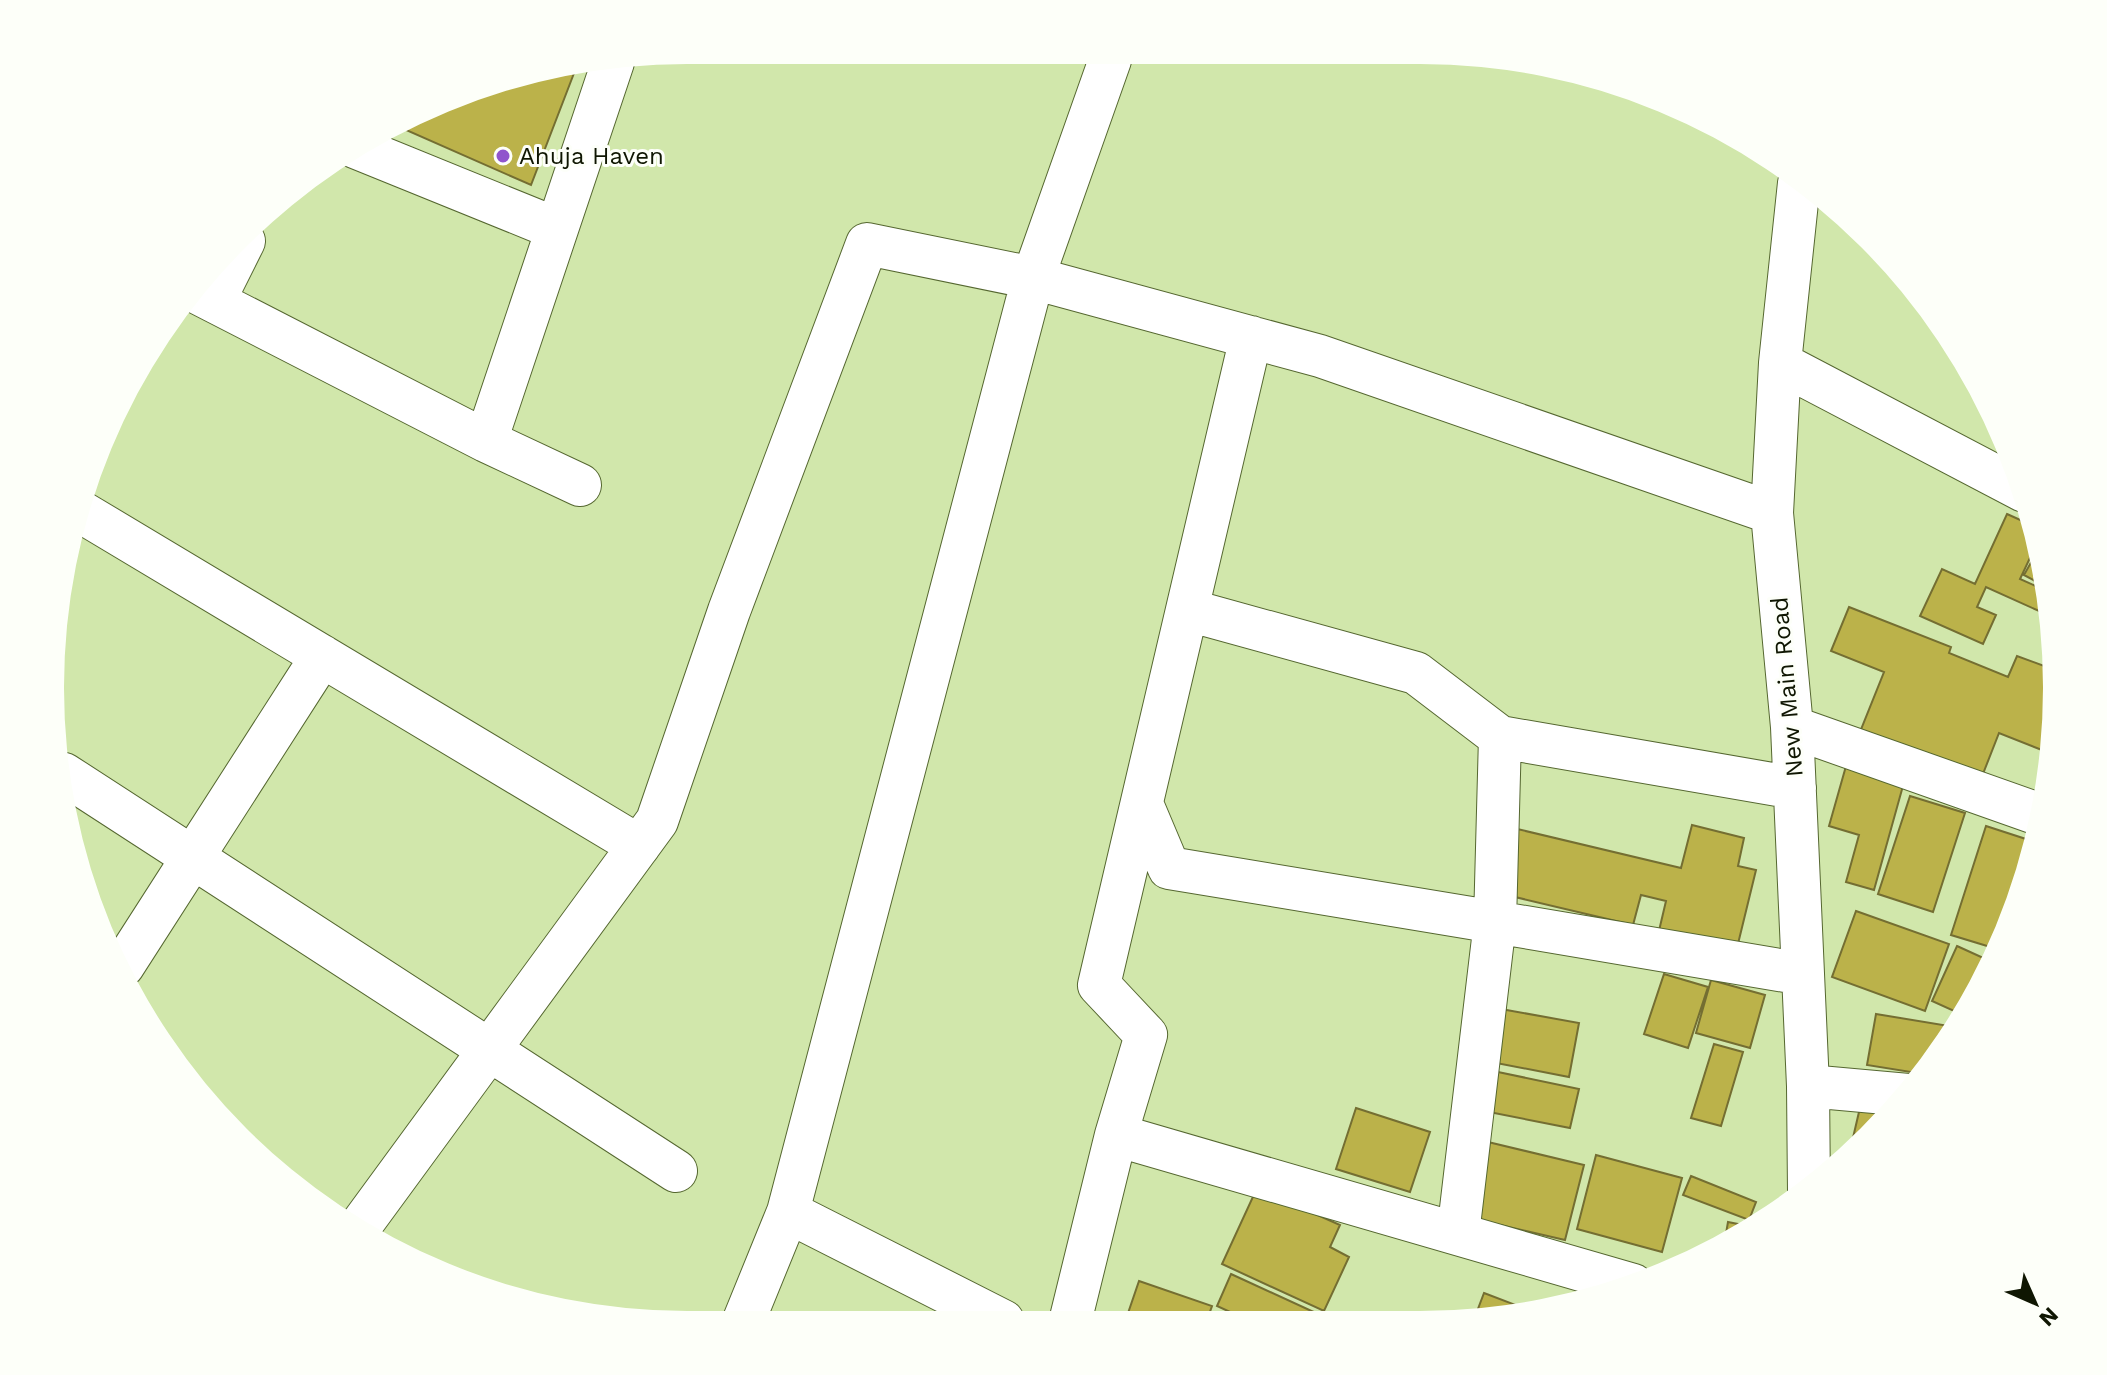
<svg xmlns="http://www.w3.org/2000/svg" width="2107" height="1375" font-family="'Work Sans',sans-serif">
  <rect width="100%" height="100%" fill="#d1e7ab"/>
  <path fill="#bbb24a" stroke="#746e32" stroke-width="2" d="M 576,68 L 531,185 L 397,126 L 483,84 Z
    M 2007,514 L 2036,527 L 2038,541 L 2020,579 L 2047,591 L 2039,611 L 1986,587 L 1977,607 L 1996,615 L 1983,644 L 1920,616 L 1942,569 L 1975,584 Z
    M 2039,548 L 2046,587 L 2024,575 Z
    M 1849,607 L 1951,647 L 1949,653 L 2008,677 L 2017,656 L 2055,670 L 2052,754 L 1999,733 L 1979,784 L 1858,737 L 1884,672 L 1831,651 Z
    M 1848,759 L 1906,775 L 1874,890 L 1846,882 L 1859,835 L 1829,826 Z
    M 1910,796 L 1965,813 L 1933,912 L 1878,894 Z
    M 1692,825 L 1744,838 L 1738,866 L 1756,870 L 1736,952 L 1658,935 L 1666,901 L 1641,895 L 1633,925 L 1498,893 L 1513,828 L 1681,868 Z
    M 1986,826 L 2035,842 L 2023,892 L 1997,949 L 1951,935 Z
    M 1856,911 L 1949,944 L 1925,1011 L 1832,977 Z
    M 1957,946 L 1990,961 L 1965,1016 L 1932,1001 Z
    M 1664,974 L 1708,987 L 1688,1048 L 1644,1034 Z
    M 1711,980 L 1765,995 L 1750,1048 L 1696,1033 Z
    M 1501,1009 L 1579,1023 L 1569,1077 L 1491,1062 Z
    M 1876,1014 L 1949,1026 L 1946,1041 L 1923,1074 L 1867,1065 Z
    M 1714,1044 L 1743,1052 L 1721,1126 L 1691,1118 Z
    M 1498,1072 L 1579,1089 L 1570,1128 L 1489,1112 Z
    M 1862,1099 L 1899,1107 L 1849,1155 Z
    M 1356,1108 L 1430,1132 L 1410,1192 L 1336,1169 Z
    M 1488,1142 L 1584,1165 L 1565,1240 L 1470,1218 Z
    M 1596,1155 L 1682,1178 L 1662,1252 L 1577,1229 Z
    M 1691,1176 L 1756,1202 L 1749,1220 L 1683,1195 Z
    M 1257,1188 L 1340,1225 L 1330,1247 L 1349,1257 L 1324,1311 L 1222,1264 Z
    M 1728,1222 L 1753,1227 L 1724,1245 Z
    M 1231,1274 L 1316,1313 L 1311,1323 L 1254,1323 L 1217,1306 Z
    M 1139,1281 L 1212,1306 L 1207,1320 L 1213,1322 L 1125,1322 Z
    M 1484,1293 L 1534,1312 L 1473,1322 Z"/>
  <g fill="none" stroke-linecap="round" stroke-linejoin="round">
    <defs>
      <path id="street" d="M 355,147 L 557,229
        M 1799,183 L 1780,363 L 1772,513 L 1792,727 L 1808,1086 L 1809,1192
        M 192,290 L 486,441 L 580,485
        M 214,301 L 244,241
        M 1780,363 L 2024,491
        M 486,441 L 613,62
        M 78,510 L 639,846
        M 1792,727 L 2041,815
        M 1500,737 L 1795,788
        M 64,774 L 676,1171
        M 1142,804 L 1169,868 L 1495,922 L 1500,737 L 1416,673 L 1188,610
        M 123,966 L 322,656
        M 1808,1086 L 1908,1095
        M 1116,1135 L 1146,1035 L 1099,985 L 1251,337
        M 788,1212 L 1003,1321
        M 361,1225 L 657,821 L 729,611 L 867,244 L 1033,278 L 1320,356 L 1772,513
        M 1458,1234 L 1495,922 L 1803,974
        M 744,1320 L 788,1212 L 1033,278 L 1110,60
        M 1070,1322 L 1116,1135 L 1633,1285"/>
    </defs>
    <use href="#street" stroke="#556730" stroke-width="44"/>
    <use href="#street" stroke="#fff" stroke-width="42"/>
  </g>
  <circle fill="#9055cc" stroke="#fdfff9" stroke-width="3" cx="503" cy="156" r="8"/>
  <g text-anchor="middle" dominant-baseline="central" stroke-width="6" stroke-linejoin="round" paint-order="stroke">
    <g font-size="24" fill="#0f1602" stroke="#fdfff9" text-anchor="start">
      <text x="519" y="156">Ahuja Haven</text>
    </g>
    <g font-size="24" fill="#0f1602" stroke="#fdfff9">
      <text transform="translate(1787 687) rotate(-95)">New Main Road</text>
    </g>
  </g>
  <path d="M0 0H2107V1375H0ZM687 64H1420A623 623 0 0 1 2043 687V688A623 623 0 0 1 1420 1311H687A623 623 0 0 1 64 688V687A623 623 0 0 1 687 64Z" fill="#fdfff9" fill-rule="evenodd"/>
  <g transform="translate(2035 1303) rotate(135)" stroke="#fdfff9" stroke-width="6" paint-order="stroke">
  <path d="M0-6L14 30L0 20L-14 30Z" fill="#0f1602"/>
  <text y="-12" font-size="22" font-weight="bold" text-anchor="middle" fill="#0f1602">N</text>
  </g>
</svg>
